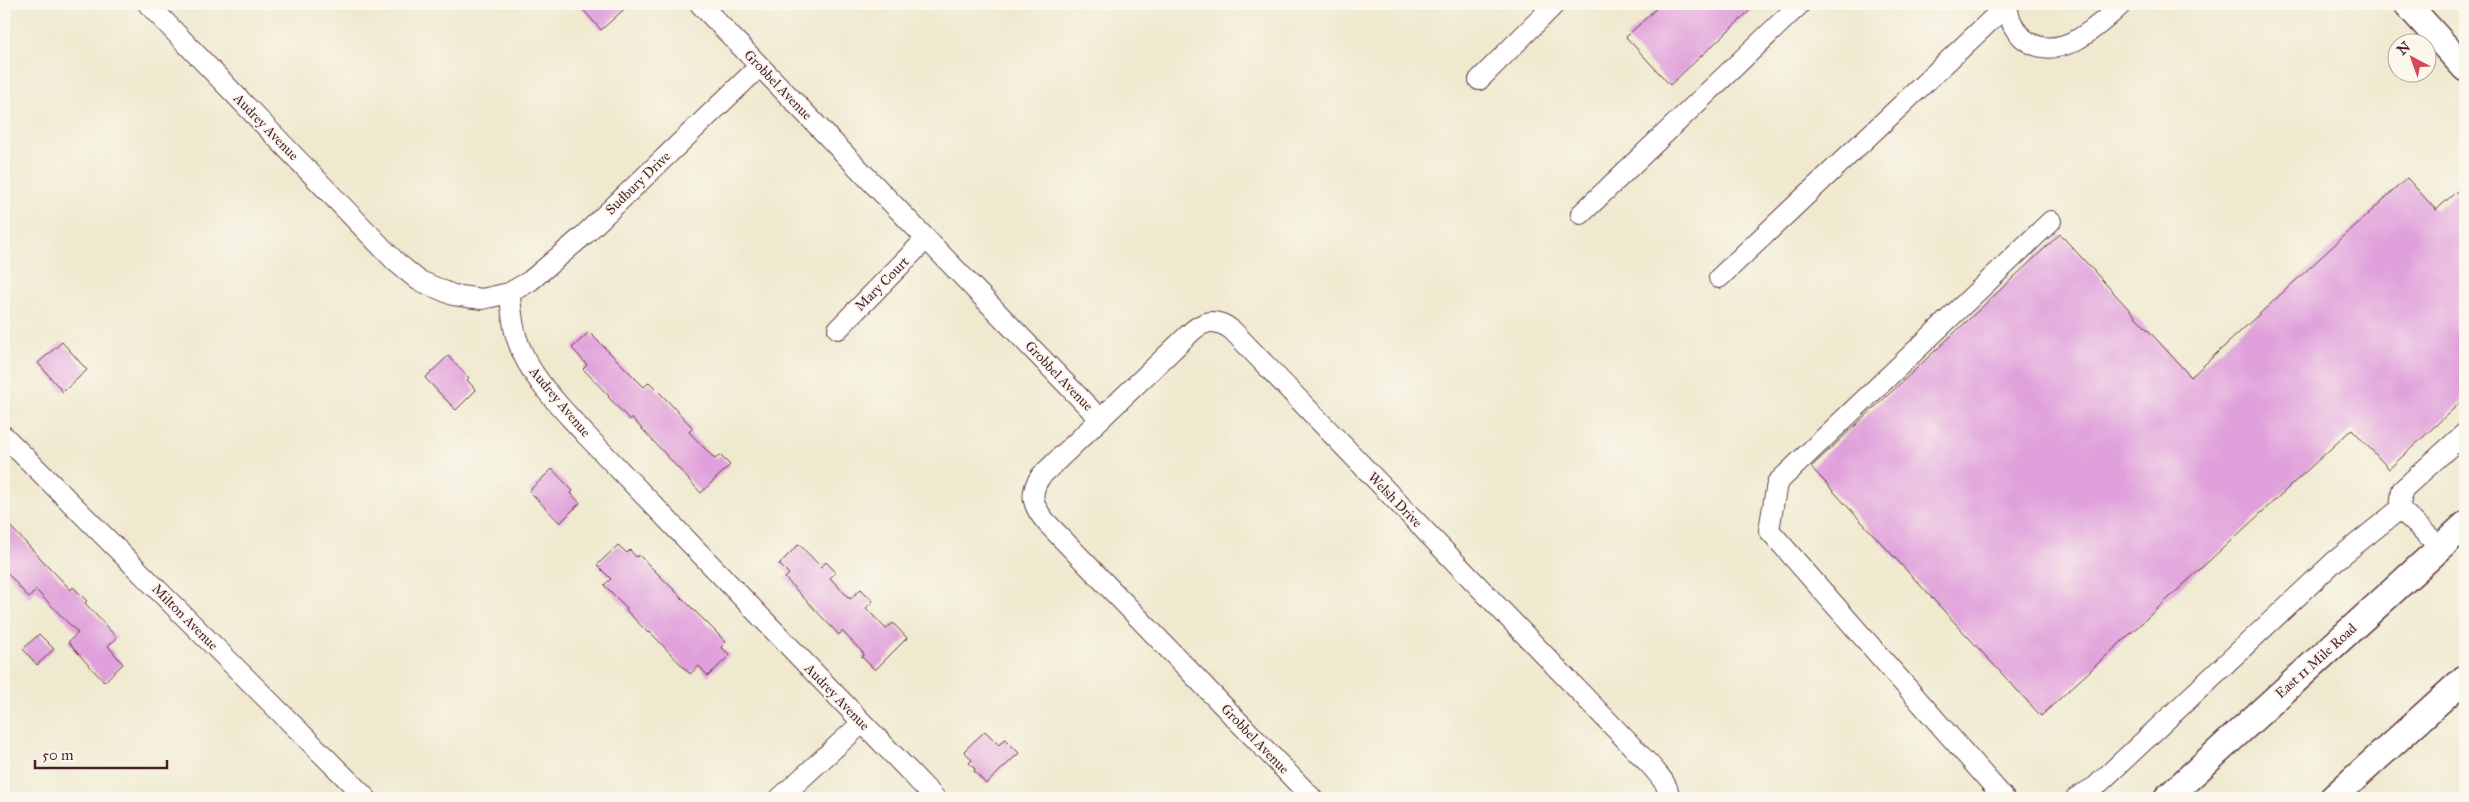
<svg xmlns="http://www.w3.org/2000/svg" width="2469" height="802" font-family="'IM FELL Great Primer',serif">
  <rect width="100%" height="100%" fill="#fbf7ec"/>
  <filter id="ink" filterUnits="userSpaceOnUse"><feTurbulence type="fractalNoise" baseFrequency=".02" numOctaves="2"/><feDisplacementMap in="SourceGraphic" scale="10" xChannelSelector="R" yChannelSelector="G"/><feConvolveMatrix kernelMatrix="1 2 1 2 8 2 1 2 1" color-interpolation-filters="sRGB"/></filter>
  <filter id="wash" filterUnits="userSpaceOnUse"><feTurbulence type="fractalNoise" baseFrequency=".0096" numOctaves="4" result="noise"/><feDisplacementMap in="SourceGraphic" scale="20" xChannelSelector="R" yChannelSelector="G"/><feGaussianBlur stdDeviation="1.12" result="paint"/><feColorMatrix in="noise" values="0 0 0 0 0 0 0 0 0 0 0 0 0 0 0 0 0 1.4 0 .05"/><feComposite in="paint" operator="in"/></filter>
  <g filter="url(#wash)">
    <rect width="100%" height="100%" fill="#efe9cf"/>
    <g id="blocks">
      <path fill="#e0a0db" d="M 578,4 L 630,4 L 601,30 Z
        M 1661,4 L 1757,4 L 1670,85 L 1626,37 Z
        M 2407,178 L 2436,210 L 2465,184 L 2465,398 L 2389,469 L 2352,429 L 2041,716 L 1811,467 L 2060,234 L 2191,377 Z
        M 589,332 L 644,387 L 649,382 L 663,396 L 693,428 L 689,432 L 715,459 L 720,455 L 730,465 L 701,493 L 632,418 L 630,420 L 608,397 L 609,396 L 583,369 L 587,365 L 572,348 Z
        M 62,342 L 87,370 L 63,392 L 38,363 Z
        M 448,356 L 469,378 L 467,380 L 476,390 L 456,410 L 425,378 Z
        M 552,469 L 573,491 L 571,493 L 580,503 L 560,523 L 529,491 Z
        M 4,520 L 71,590 L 73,587 L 87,601 L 85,603 L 117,638 L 108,646 L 123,664 L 104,682 L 68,642 L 78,633 L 36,590 L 29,598 L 4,569 Z
        M 799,544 L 821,567 L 826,562 L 836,572 L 830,578 L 850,599 L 861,589 L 873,601 L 866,608 L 886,629 L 893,623 L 907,638 L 875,670 L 862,657 L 864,654 L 842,631 L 839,635 L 785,578 L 789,574 L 779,564 Z
        M 618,545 L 627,553 L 630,550 L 636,557 L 639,555 L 726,642 L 721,647 L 730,655 L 708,676 L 699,666 L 690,674 L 650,632 L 648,633 L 626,610 L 627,608 L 604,585 L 611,579 L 597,565 Z
        M 39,634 L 54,649 L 37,665 L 23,649 Z
        M 985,731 L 999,745 L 1005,739 L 1019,753 L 986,784 L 974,771 L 975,769 L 969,763 L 972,760 L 964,751 Z"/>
    </g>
  </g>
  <g filter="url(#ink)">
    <use href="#blocks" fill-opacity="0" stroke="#633d44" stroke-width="1"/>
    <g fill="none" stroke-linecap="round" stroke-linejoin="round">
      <defs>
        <path id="minor" d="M 148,4 L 396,262 L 418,280 L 453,295 L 482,299 L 509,293 L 530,281 L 583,236 L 760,66
          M 700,4 L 1100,419
          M 2007,5 C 2009,20 2015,33 2027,41 C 2061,63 2099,25 2122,4
          M 1479,80 L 1555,4
          M 1581,214 L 1800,4
          M 1719,278 L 2008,4
          M 509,293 C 512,308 512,325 517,339 C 529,377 560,406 586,435 L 935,798
          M 838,329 L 926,239
          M 4,436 L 366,798
          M 2400,509 L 2402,490 L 2465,433
          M 780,798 L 862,723
          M 1312,798 L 1047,523 C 1033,507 1028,494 1041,476 L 1188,335 C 1203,320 1216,317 1233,331 L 1652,767 C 1660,777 1669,785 1669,798
          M 2004,798 L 1769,530 L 1777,483 L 2051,221
          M 2076,798 L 2095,787 L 2335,561 L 2400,509 L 2440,547"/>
        <path id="major" d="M 2407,4 L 2465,68
          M 2167,798 L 2465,525
          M 2333,798 L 2465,678"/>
      </defs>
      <use href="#minor" stroke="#633d44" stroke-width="22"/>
      <use href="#major" stroke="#633d44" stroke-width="29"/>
      <use href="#minor" stroke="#fff" stroke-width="20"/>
      <use href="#major" stroke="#fff" stroke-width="26"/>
    </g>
  </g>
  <g text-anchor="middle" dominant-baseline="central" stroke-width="4" stroke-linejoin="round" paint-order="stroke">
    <g font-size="14" fill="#4a1f2b" stroke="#fbf7ec">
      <text transform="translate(778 85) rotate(46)">Grobbel Avenue</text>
      <text transform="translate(266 127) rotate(46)">Audrey Avenue</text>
      <text transform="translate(638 183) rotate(-44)">Sudbury Drive</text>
      <text transform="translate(882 284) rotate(-45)">Mary Court</text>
      <text transform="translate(1059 376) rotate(46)">Grobbel Avenue</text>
      <text transform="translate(560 402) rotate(50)">Audrey Avenue</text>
      <text transform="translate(1395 500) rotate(46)">Welsh Drive</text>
      <text transform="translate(185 617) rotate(45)">Milton Avenue</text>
      <text transform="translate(2316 661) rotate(-42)">East 11 Mile Road</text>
      <text transform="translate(837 697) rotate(46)">Audrey Avenue</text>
      <text transform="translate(1255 739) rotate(46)">Grobbel Avenue</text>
    </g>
  </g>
  <rect width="2469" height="802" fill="none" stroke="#fbf7ec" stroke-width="20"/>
  <g transform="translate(2412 58) rotate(319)"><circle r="24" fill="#fbf7ec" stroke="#b4a19f"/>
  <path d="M0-4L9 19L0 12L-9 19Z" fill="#d1495b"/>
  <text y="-8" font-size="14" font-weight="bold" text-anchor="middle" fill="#4a1f2b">N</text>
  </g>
  <path d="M35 760v8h132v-8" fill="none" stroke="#4a1f2b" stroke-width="2.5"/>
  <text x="42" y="760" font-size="15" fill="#4a1f2b" stroke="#fbf7ec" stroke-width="4" paint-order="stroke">50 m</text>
</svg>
